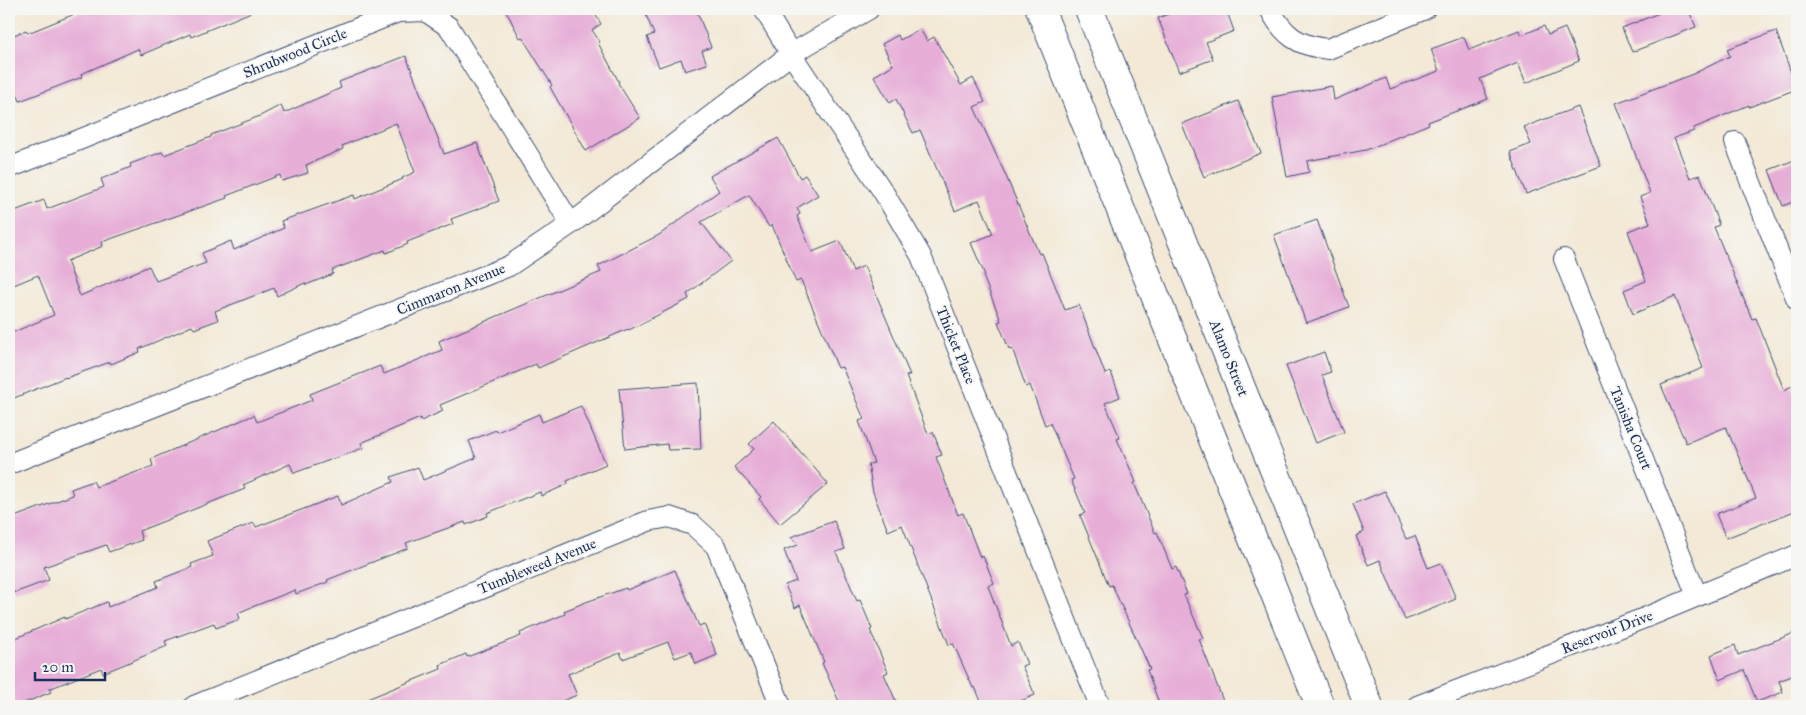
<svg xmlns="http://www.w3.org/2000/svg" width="1806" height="715" font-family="'IM FELL Great Primer',serif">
  <rect width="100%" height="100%" fill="#f6f6f2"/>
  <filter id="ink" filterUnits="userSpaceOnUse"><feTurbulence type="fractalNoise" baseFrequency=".02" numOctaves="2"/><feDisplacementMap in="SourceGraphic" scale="10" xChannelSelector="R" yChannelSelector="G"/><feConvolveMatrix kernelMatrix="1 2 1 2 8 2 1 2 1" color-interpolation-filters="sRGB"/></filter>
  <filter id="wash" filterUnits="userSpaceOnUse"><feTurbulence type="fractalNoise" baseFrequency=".0096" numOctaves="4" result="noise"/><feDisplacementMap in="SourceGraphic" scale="20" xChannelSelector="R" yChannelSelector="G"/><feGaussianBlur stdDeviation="1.12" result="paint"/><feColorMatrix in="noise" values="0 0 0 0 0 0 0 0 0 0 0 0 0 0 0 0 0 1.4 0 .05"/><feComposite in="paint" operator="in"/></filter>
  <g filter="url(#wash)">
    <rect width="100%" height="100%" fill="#f3e9d6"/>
    <g id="blocks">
      <path fill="#e7afd8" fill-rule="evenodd" d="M 87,9 L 255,9 L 256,10 L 191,37 L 190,34 L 141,55 L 138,49 L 81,74 L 82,77 L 20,101 L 9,74 L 9,37 L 26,30 L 28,33 Z
        M 505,9 L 592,9 L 601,24 L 592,30 L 600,42 L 598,43 L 619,82 L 618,83 L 640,118 L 586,151 L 550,87 L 552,85 L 522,37 L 520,38 Z
        M 662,9 L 696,9 L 711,47 L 702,51 L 707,64 L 685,71 L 681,59 L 659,67 L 647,37 L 654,34 L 646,15 Z
        M 1181,9 L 1226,9 L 1234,31 L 1206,42 L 1213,59 L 1179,72 L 1158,18 Z
        M 1669,9 L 1688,9 L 1696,27 L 1632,52 L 1622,28 Z
        M 1544,26 L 1548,35 L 1565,28 L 1579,61 L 1526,83 L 1518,63 L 1480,79 L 1488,99 L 1428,122 L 1429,124 L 1366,150 L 1307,161 L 1309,172 L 1287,177 L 1272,97 L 1332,86 L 1334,100 L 1386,78 L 1390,89 L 1439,71 L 1431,49 L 1464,37 L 1469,50 L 1519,30 L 1522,35 Z
        M 920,29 L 927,41 L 934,37 L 961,85 L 973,78 L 985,102 L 974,107 L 1006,176 L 1039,254 L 1042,253 L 1065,310 L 1079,305 L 1105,374 L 1111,372 L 1120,397 L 1105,403 L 1120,438 L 1117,439 L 1136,482 L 1134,483 L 1155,533 L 1157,532 L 1172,569 L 1176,567 L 1187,594 L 1184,595 L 1203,638 L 1199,639 L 1225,706 L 1160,706 L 1147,670 L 1150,669 L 1112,585 L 1109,586 L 1080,515 L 1085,513 L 1071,480 L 1074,479 L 1050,423 L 1045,425 L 1030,385 L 1026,387 L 1012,348 L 1009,349 L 998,322 L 1001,321 L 983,276 L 985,275 L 971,243 L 993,234 L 979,200 L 955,211 L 920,130 L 913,133 L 896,99 L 890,103 L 874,76 L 893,65 L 882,44 L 898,35 L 900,40 Z
        M 1776,31 L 1797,89 L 1749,107 L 1749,105 L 1694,128 L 1694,131 L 1674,138 L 1690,178 L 1700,175 L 1719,225 L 1714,227 L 1752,319 L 1756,318 L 1784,390 L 1792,386 L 1797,398 L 1797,510 L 1726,538 L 1716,514 L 1756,498 L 1726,427 L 1686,443 L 1672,411 L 1661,385 L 1703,368 L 1675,296 L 1633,314 L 1624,290 L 1646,281 L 1628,231 L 1650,223 L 1640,197 L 1650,193 L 1616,103 L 1693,74 L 1730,56 L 1727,49 Z
        M 406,56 L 444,154 L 477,143 L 499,201 L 451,219 L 453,224 L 407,242 L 408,244 L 386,253 L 385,250 L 332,270 L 333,274 L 306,285 L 305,283 L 277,296 L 274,288 L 215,311 L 218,320 L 194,329 L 192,326 L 139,349 L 140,352 L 111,364 L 110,362 L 66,378 L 66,377 L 9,400 L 9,334 L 54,315 L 38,275 L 9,287 L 9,213 L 44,200 L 47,209 L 104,187 L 101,179 L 131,167 L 130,164 L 162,152 L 164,155 L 211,137 L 211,135 L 260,116 L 281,105 L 284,113 L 341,88 L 339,82 ZM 396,123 L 415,172 L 402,178 L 403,179 L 355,199 L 354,195 L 281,221 L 284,228 L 234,250 L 231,241 L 202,253 L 206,263 L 156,281 L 149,266 L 80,296 L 67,261 L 103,246 L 102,242 L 227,198 L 226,196 L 280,175 L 282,181 L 308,173 L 306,165 L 343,149 L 342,146 Z
        M 1238,101 L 1261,153 L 1204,177 L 1182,124 Z
        M 1578,107 L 1601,166 L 1526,194 L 1510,152 L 1531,144 L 1524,127 Z
        M 778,138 L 800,178 L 805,175 L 818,195 L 797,208 L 800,214 L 797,216 L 812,252 L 840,241 L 853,271 L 864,266 L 910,375 L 906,376 L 928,434 L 933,432 L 942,455 L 936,457 L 958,515 L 963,513 L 980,557 L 983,556 L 994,583 L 988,586 L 1011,646 L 1018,642 L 1027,664 L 1022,666 L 1035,695 L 1009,706 L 983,706 L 975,687 L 973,688 L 953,643 L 949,645 L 902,525 L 888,531 L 873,492 L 868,464 L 874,463 L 859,421 L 864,419 L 842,367 L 838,368 L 801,280 L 796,282 L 772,225 L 769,227 L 749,195 L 701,222 L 731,261 L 687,294 L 689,299 L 629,330 L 628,329 L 538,368 L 536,364 L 440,405 L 443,411 L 421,421 L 420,418 L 361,443 L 363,448 L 294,473 L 290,464 L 243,485 L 245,489 L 139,531 L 142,540 L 109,552 L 106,545 L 44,567 L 49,580 L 14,593 L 9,580 L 9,519 L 73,495 L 71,489 L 93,481 L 96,487 L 153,466 L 151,459 L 254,415 L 257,422 L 312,400 L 310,394 L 380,366 L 384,374 L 442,350 L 439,341 L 601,272 L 598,266 L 659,235 L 719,191 L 710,176 Z
        M 1797,159 L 1797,200 L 1783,206 L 1769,170 Z
        M 1317,220 L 1349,307 L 1306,323 L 1274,235 Z
        M 1324,352 L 1331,372 L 1322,375 L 1344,432 L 1316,443 L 1286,366 Z
        M 698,383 L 701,449 L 668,450 L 667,444 L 625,449 L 619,389 Z
        M 581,406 L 606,464 L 567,481 L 568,484 L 541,496 L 540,492 L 487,513 L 488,516 L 466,525 L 465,522 L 406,543 L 408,548 L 327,580 L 328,582 L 296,594 L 295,590 L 247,609 L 238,613 L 240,619 L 216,628 L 214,623 L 165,641 L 167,646 L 130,662 L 103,673 L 101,668 L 49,689 L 51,692 L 17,706 L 9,706 L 9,641 L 65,617 L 65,619 L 107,602 L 108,607 L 158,587 L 156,581 L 192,567 L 191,564 L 213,556 L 207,541 L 254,523 L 256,527 L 338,496 L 341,505 L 393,482 L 391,477 L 418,467 L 423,480 L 476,458 L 469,441 L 496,430 L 497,432 L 539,414 L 542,422 Z
        M 774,421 L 828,484 L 780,524 L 759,499 L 761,497 L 734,467 L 754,449 L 749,444 Z
        M 1385,491 L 1406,539 L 1415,536 L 1428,568 L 1441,563 L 1456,599 L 1405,620 L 1380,560 L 1368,565 L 1356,536 L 1364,532 L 1353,504 Z
        M 834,521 L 845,549 L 836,552 L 857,601 L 860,600 L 872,629 L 870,630 L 888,672 L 884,674 L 898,706 L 841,706 L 822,663 L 824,662 L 800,605 L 795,608 L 785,585 L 796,581 L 784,550 L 798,545 L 791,537 Z
        M 675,570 L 699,626 L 704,624 L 717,655 L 696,664 L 691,652 L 675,658 L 668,642 L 623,659 L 620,653 L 568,674 L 577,695 L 550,706 L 350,706 L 441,669 L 440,665 L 466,654 L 467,657 L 521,636 L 520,633 L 565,614 L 564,611 L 586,602 L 626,588 L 627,590 Z
        M 1797,632 L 1797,674 L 1779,681 L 1783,692 L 1757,702 L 1744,670 L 1720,680 L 1711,655 L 1735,645 L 1738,655 Z"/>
    </g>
  </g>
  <g filter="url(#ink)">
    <use href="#blocks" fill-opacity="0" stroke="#3b4b70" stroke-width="1"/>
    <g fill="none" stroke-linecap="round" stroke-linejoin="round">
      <defs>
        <path id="minor" d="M 764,9 L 791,54 L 884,193 L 921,256 L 1100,706
          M 1270,9 C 1283,35 1298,46 1328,49 L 1425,9
          M 1735,142 L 1797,300
          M 9,168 L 398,12 L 425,11 L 449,27 L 571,224
          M 1564,259 L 1697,596
          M 9,464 L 509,266 L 571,224 L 791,54 L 869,9
          M 194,706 L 648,521 L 669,517 L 693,525 L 716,546 L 781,706
          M 1417,706 L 1647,617 L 1797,555"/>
        <path id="secondary" d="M 1040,9 L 1320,706
          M 1089,9 L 1369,706"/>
      </defs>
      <use href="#minor" stroke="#3b4b70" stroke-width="22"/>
      <use href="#secondary" stroke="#3b4b70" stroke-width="30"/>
      <use href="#minor" stroke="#fff" stroke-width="20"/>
      <use href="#secondary" stroke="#fff" stroke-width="28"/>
    </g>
  </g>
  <g text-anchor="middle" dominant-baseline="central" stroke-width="4" stroke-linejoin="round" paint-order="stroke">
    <g font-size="15" fill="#1b2f5e" stroke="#f6f6f2">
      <text transform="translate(295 53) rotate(-22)">Shrubwood Circle</text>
      <text transform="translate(451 289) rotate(-22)">Cimmaron Avenue</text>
      <text transform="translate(956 345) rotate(68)">Thicket Place</text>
      <text transform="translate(1229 358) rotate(68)">Alamo Street</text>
      <text transform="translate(1631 428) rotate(68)">Tanisha Court</text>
      <text transform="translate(537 566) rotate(-22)">Tumbleweed Avenue</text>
      <text transform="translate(1607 632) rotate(-21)">Reservoir Drive</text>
    </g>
  </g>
  <rect width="1806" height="715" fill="none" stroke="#f6f6f2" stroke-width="30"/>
  <path d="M35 672v8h70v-8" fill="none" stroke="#1b2f5e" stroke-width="2.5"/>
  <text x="42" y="672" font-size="15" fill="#1b2f5e" stroke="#f6f6f2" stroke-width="4" paint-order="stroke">20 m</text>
</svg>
